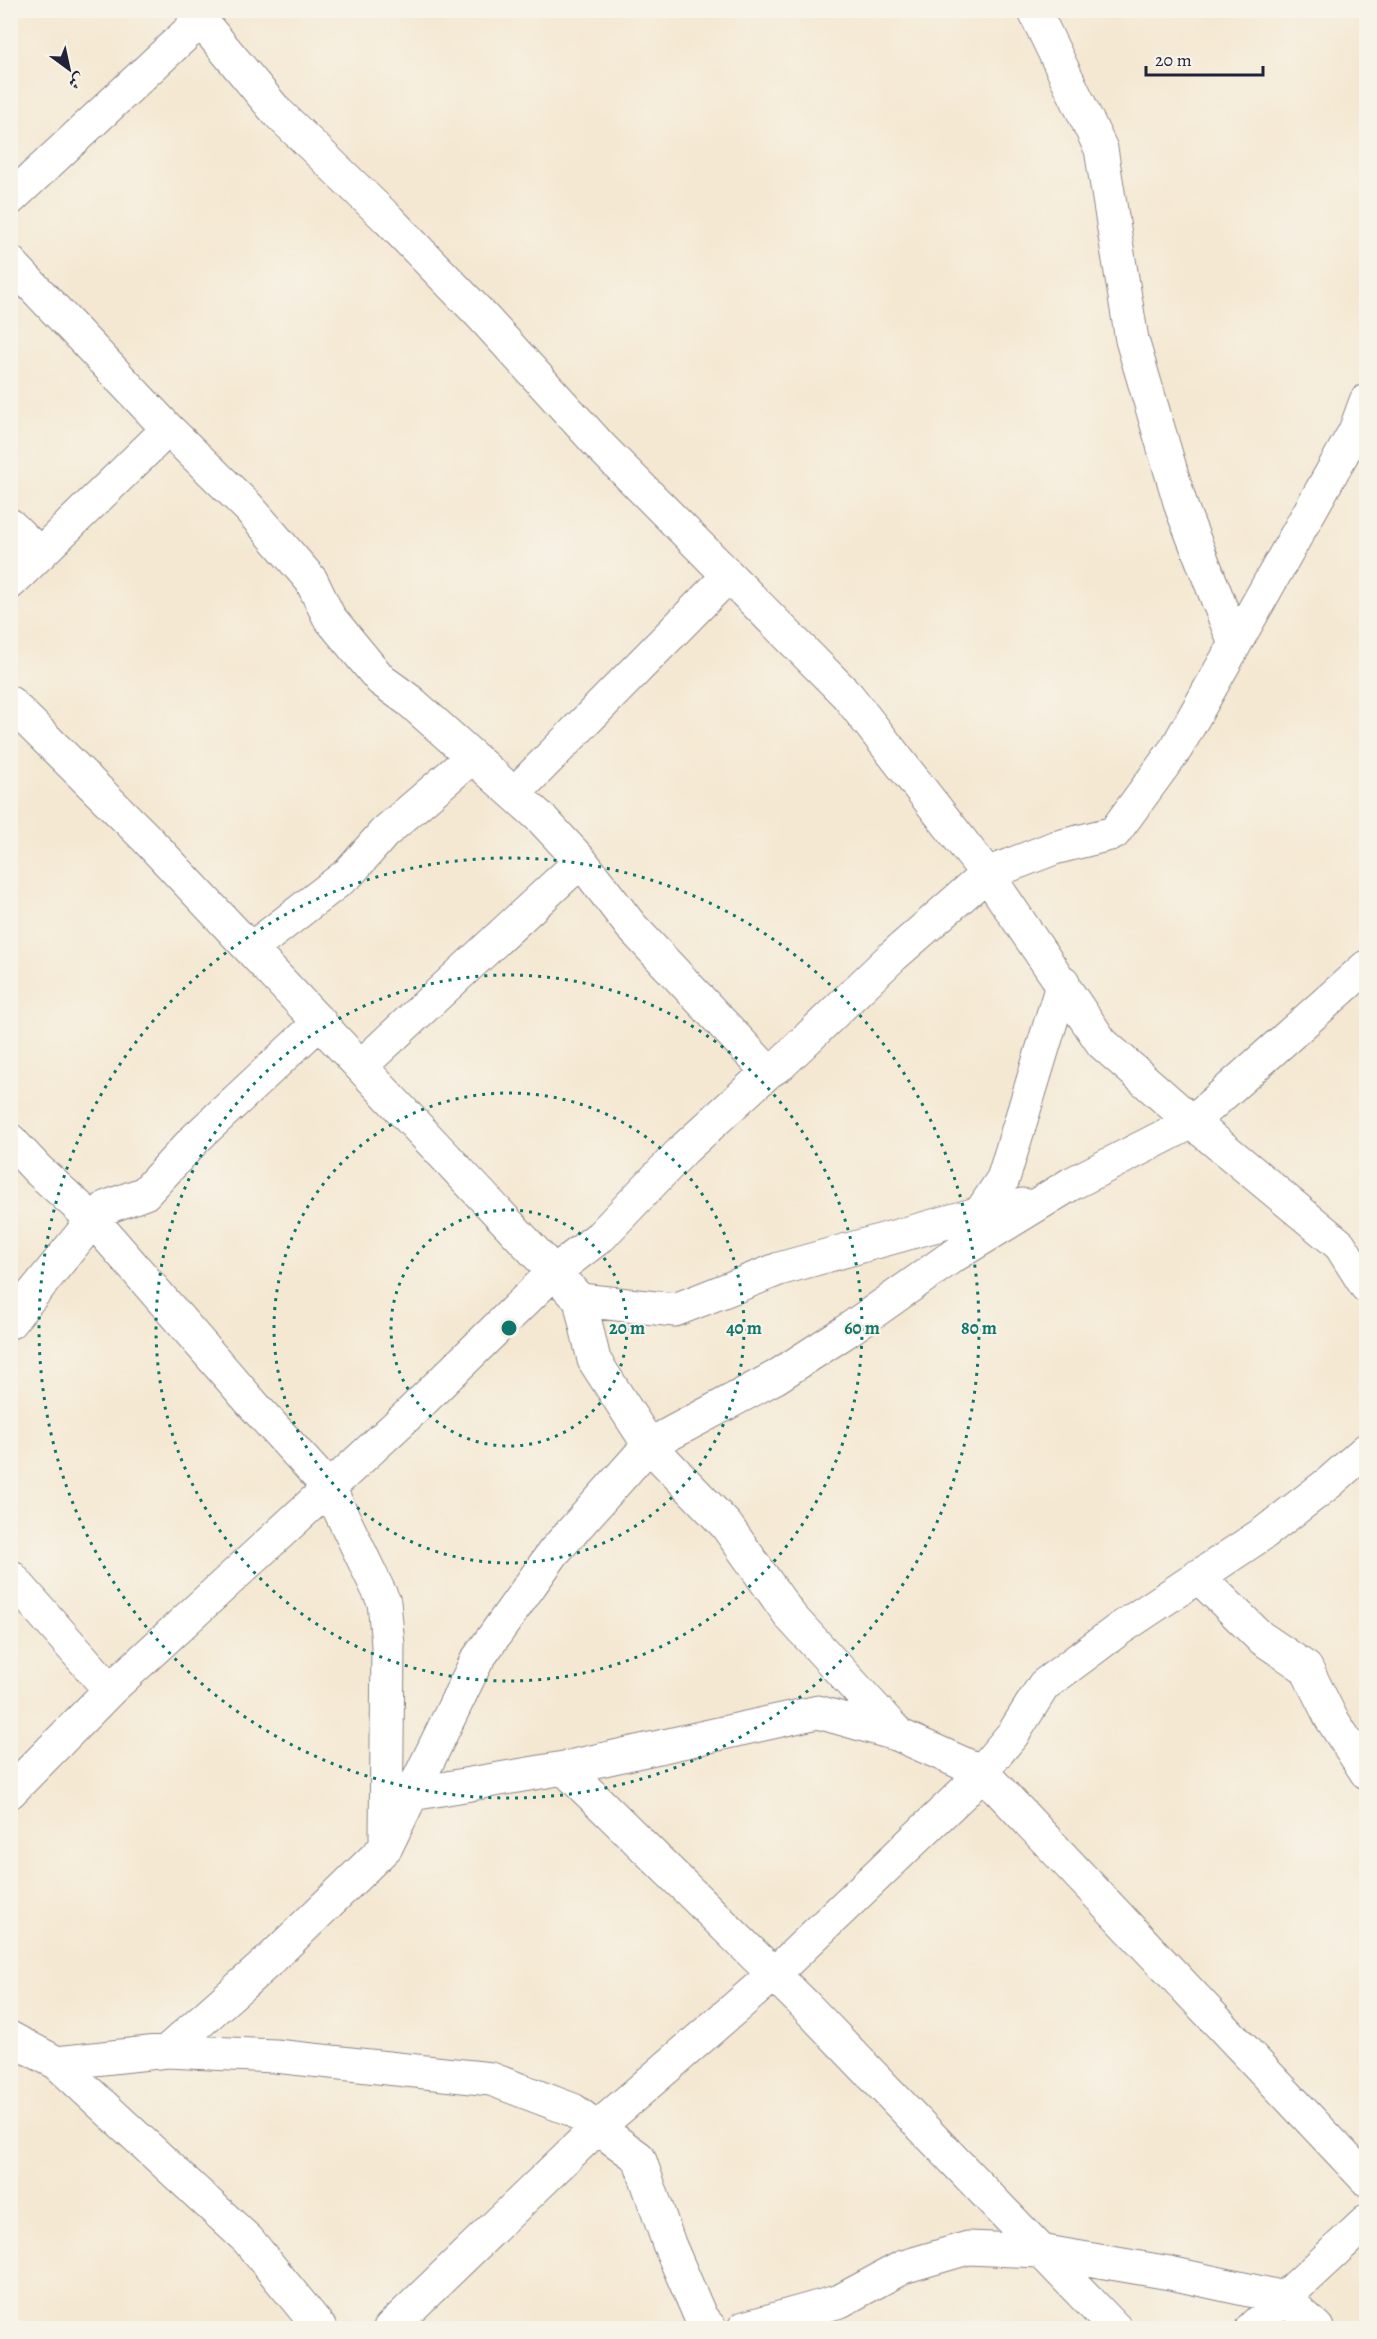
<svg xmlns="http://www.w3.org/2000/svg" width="1377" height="2339" font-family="Alegreya,Amiri,serif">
  <rect width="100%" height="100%" fill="#f7f3e8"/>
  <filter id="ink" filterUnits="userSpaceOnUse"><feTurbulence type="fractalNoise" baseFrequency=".0167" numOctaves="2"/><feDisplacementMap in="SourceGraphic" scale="12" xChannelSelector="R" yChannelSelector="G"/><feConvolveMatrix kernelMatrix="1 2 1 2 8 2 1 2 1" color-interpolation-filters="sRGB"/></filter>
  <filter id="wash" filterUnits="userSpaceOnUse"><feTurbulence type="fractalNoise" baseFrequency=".008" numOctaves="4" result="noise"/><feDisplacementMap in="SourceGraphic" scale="24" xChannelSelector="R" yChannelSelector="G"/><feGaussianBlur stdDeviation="1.35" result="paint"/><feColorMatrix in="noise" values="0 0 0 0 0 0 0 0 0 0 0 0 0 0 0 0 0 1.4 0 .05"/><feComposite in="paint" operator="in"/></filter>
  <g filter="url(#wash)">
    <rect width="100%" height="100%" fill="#f4e8d2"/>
  </g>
  <g filter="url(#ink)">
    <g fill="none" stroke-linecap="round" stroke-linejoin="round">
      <defs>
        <path id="minor" d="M 192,10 L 276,111 L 389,220 L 480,314 L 601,447 L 848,696 L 987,874 L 1102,1043 L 1192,1122 L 1340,1245 L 1366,1286
          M 1034,10 L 1101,149 L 1132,340 L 1182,509 L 1235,644
          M 10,199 L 200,21
          M 10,262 L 168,429 L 249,508 L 311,580 L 329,617 L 381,680 L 410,701 L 542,819 L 581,861 L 631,926 L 768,1072
          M 10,525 L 40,554
          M 10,583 L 168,429
          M 10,703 L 145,837 L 580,1300 L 594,1360 L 649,1445 L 726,1525 L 791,1617 L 899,1735 L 982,1772 L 1366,2179
          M 514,794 L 728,576
          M 251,949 L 349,873 L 384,833 L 472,757
          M 361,1066 L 581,861
          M 10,1140 L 38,1170 L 93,1220 L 257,1409 L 329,1488 L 384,1602 L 388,1645 L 386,1838
          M 973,1224 L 1003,1179 L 1063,982
          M 580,1300 L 675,1310 L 779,1269 L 980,1213 L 1023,1205
          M 10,1322 L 93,1220 L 107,1207 L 145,1193 L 194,1140 L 320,1022
          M 10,1576 L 110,1690
          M 1198,1576 L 1260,1637 L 1306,1668 L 1331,1718 L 1366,1772
          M 564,1768 L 818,1712 L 899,1735
          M 10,1792 L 110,1690 L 409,1414 L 554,1272 L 601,1236 L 684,1149 L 768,1072 L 781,1064 L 893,956 L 987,874 L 1054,848 L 1114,833 L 1177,747 L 1355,431 L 1366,401
          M 412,1794 L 564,1768 L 804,2004 L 1115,2328
          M 10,2038 L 57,2063 L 248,2240 L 320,2328
          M 167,2051 L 270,1960 L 386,1847 L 477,1660 L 553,1553 L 649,1445 L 776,1377 L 845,1332 L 950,1258 L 1071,1184 L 1192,1122 L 1366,967
          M 57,2063 L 167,2051 L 275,2056 L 491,2079 L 573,2110 L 639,2158 L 669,2244 L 701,2318 L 710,2328
          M 390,2328 L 597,2128 L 774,1974 L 965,1791 L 1013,1734 L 1044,1685 L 1118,1630 L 1264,1533 L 1330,1482 L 1366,1450
          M 744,2328 L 840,2301 L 903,2267 L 968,2248 L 1040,2251 L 1170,2273 L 1285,2298 L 1317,2328
          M 1252,2328 L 1366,2222"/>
      </defs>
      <use href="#minor" stroke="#8b8586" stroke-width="35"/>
      <use href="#minor" stroke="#fff" stroke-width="33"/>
    </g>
  </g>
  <g fill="none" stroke="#0f766e" stroke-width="3" stroke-dasharray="3 6">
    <circle cx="509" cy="1328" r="118"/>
    <circle cx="509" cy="1328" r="235"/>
    <circle cx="509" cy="1328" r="353"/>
    <circle cx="509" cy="1328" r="470"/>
  </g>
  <circle cx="509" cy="1328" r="9" fill="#0f766e" stroke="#f7f3e8" stroke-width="3"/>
  <g font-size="18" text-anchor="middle" font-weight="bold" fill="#0f766e" stroke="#f7f3e8" stroke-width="4.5" stroke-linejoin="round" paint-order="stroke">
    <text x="627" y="1334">20 m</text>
    <text x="744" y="1334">40 m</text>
    <text x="862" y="1334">60 m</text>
    <text x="979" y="1334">80 m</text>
  </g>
  <rect width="1377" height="2339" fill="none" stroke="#f7f3e8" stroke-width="36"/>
  <g transform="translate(69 69) rotate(147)" stroke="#f7f3e8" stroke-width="4.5" paint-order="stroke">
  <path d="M0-4.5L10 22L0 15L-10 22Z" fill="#22223b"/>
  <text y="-9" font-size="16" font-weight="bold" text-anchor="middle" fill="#22223b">ش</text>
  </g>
  <path d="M1146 66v9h117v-9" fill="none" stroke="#22223b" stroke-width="3"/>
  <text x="1155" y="66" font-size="18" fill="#22223b" stroke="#f7f3e8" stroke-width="4.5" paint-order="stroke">20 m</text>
</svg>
